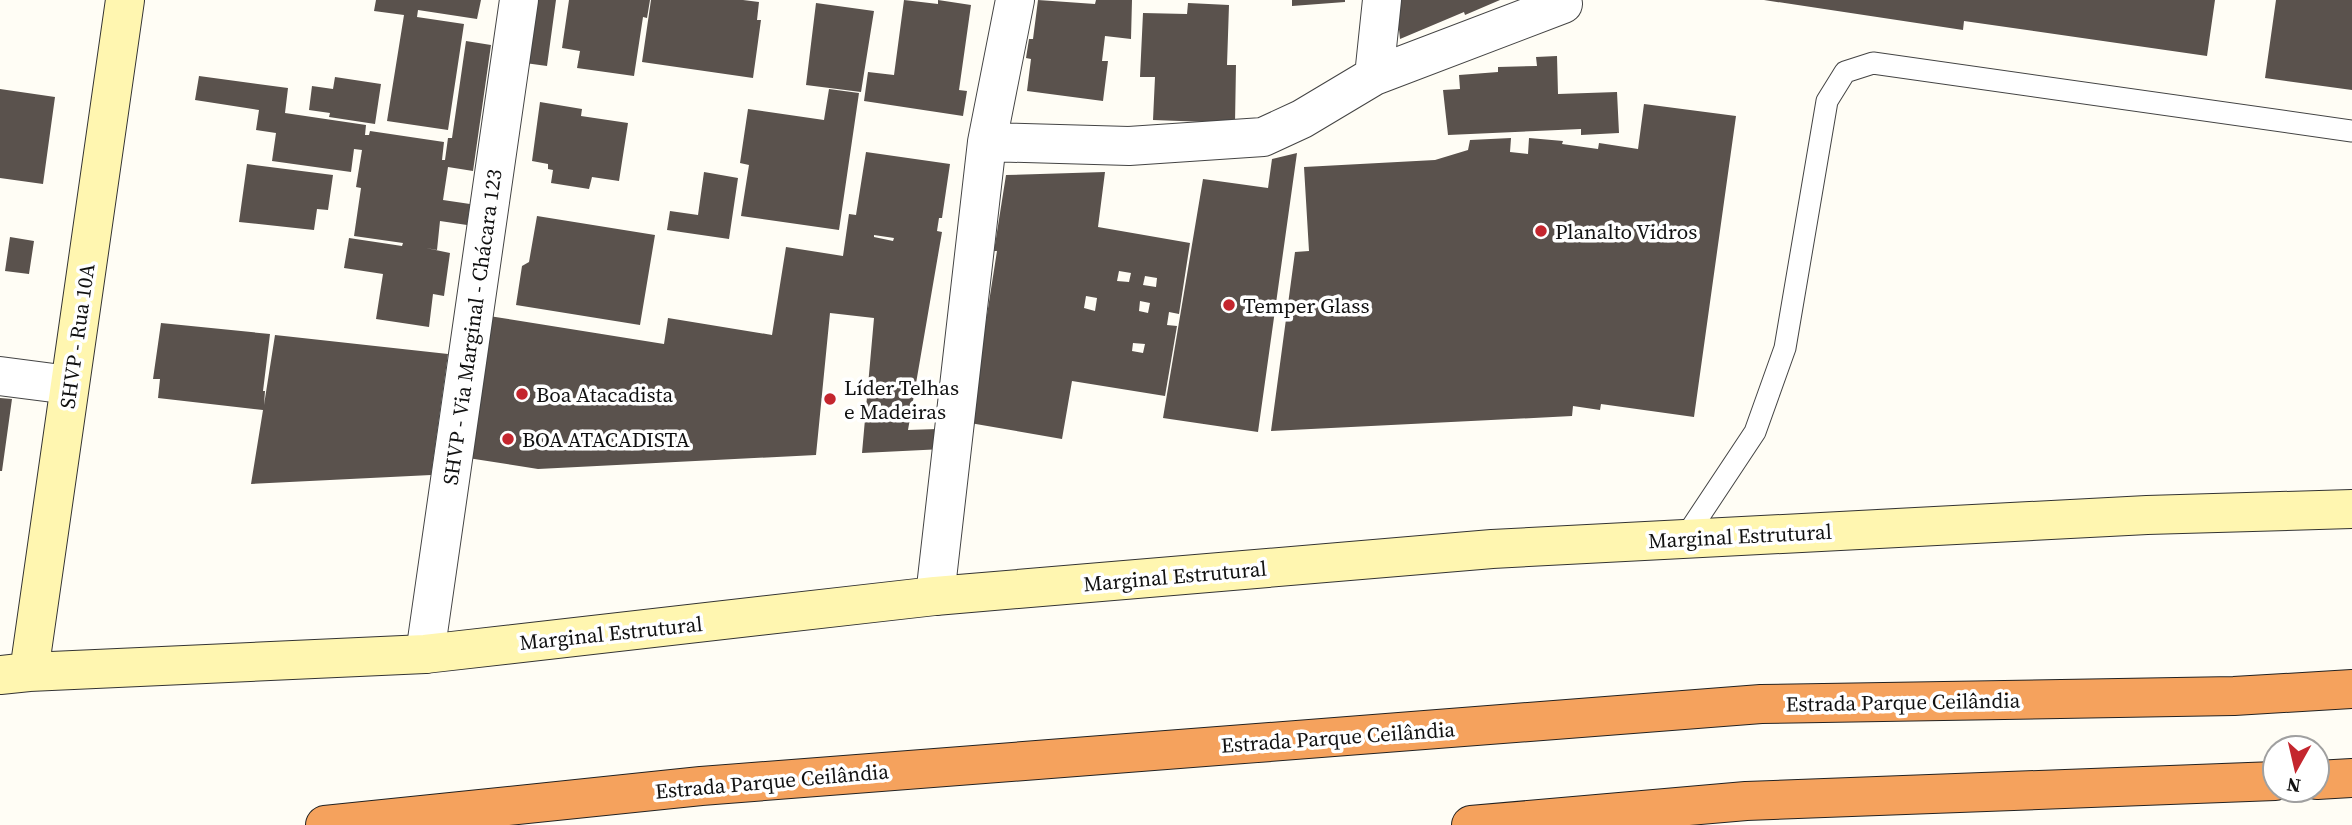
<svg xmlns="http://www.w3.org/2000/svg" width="2352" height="825" font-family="'Source Serif 4',serif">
  <rect width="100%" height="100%" fill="#fffdf5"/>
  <path fill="#5a524d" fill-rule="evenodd" d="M 376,0 L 481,0 L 477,19 L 418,10 L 417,17 L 464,24 L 448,130 L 387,121 L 404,15 L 374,11 Z
    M 534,0 L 556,0 L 547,66 L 525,63 Z
    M 569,0 L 650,0 L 647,18 L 643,17 L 634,76 L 577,68 L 580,51 L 562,48 Z
    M 651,0 L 743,0 L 759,2 L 757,20 L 761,20 L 753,78 L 642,62 Z
    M 904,0 L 938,4 L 938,0 L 971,5 L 959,90 L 967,91 L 963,116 L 864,101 L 868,72 L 894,75 Z
    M 1038,0 L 1095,4 L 1096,0 L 1132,0 L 1131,39 L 1105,36 L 1102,61 L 1108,61 L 1103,101 L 1027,91 L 1031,59 L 1026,58 L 1029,39 L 1033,39 Z
    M 1292,0 L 1345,0 L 1345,2 L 1292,6 Z
    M 1400,0 L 1500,0 L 1465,15 L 1464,12 L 1400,39 L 1396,1 Z
    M 1764,0 L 2215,0 L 2207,56 L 1964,21 L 1963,30 Z
    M 2276,0 L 2352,0 L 2352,90 L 2265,78 Z
    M 816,3 L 874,11 L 861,92 L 806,85 Z
    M 1188,3 L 1229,5 L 1227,65 L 1236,65 L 1235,123 L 1153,120 L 1155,77 L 1140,77 L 1143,13 L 1187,14 Z
    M 466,41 L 491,45 L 473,171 L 448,167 L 443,200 L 470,204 L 467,225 L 440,221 L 437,250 L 426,248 L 450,253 L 444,296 L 433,294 L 429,327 L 376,319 L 383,274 L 344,268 L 349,238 L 402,246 L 403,243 L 354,236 L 361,188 L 356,187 L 362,150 L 354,149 L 351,172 L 272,161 L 276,133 L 256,130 L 259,110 L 195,100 L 199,76 L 288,88 L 285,113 L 366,125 L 365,135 L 369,135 L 370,131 L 444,142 L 442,160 L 445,160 L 448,138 L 452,138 Z
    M 1557,56 L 1558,94 L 1617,92 L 1619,133 L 1581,135 L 1581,129 L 1448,135 L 1443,90 L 1460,89 L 1459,75 L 1498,72 L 1498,67 L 1537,66 L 1536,57 Z
    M 335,77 L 381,84 L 375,124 L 329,117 L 330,113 L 309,110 L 312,86 L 333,89 Z
    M 0,89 L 55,97 L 43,184 L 0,178 Z
    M 829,89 L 859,93 L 839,230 L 741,216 L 749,165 L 740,163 L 748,109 L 824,120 Z
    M 540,102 L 582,109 L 581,116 L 628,123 L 619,181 L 592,177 L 589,189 L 551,183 L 553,170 L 548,169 L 548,164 L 532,161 Z
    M 1644,104 L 1736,116 L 1694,417 L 1601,404 L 1600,410 L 1573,406 L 1572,416 L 1271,431 L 1295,252 L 1309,251 L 1304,167 L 1435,160 L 1468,150 L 1470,140 L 1511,138 L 1510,152 L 1528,154 L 1529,138 L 1563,141 L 1562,144 L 1598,149 L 1599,143 L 1638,149 Z
    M 866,152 L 950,164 L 942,218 L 939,218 L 937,231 L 942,232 L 908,430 L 966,428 L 964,448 L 862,453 L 874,318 L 830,313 L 816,455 L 538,469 L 468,458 L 489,316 L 664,344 L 668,318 L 772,335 L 786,247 L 843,256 L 849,214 L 856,215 ZM 874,235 L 894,238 L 893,241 L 874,237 Z
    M 1297,153 L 1258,432 L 1163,418 L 1203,179 L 1268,188 L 1272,159 Z
    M 247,164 L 333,175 L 328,210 L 317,209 L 314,230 L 239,222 Z
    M 704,172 L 738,178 L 729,239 L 667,230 L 670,211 L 698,215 Z
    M 1105,172 L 1098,227 L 1190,243 L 1179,314 L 1169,312 L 1167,325 L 1177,326 L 1165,396 L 1072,381 L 1062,439 L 970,423 L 997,251 L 994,251 L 1006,175 ZM 1119,271 L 1131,273 L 1129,282 L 1117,281 ZM 1145,276 L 1157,278 L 1156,287 L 1143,285 ZM 1086,296 L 1097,298 L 1095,311 L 1084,308 ZM 1140,301 L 1150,303 L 1148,313 L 1139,311 ZM 1133,343 L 1145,344 L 1143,353 L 1132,351 Z
    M 537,216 L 655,235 L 640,325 L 516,305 L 522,266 L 529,262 Z
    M 10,237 L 34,241 L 29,274 L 5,271 Z
    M 161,323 L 270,334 L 263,391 L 265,391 L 264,405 L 275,335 L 448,354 L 431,475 L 251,484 L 263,410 L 158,398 L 160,379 L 153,379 Z
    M 0,398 L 12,399 L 2,471 L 0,471 Z"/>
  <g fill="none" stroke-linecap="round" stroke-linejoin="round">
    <defs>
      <path id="lane" d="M 1684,539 L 1755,432 L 1785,348 L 1827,101 L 1845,72 L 1873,63 L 2352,131"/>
      <path id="street" d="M 1374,76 L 1382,0
        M 987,142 L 1129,146 L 1263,137 L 1302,119 L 1374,76 L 1563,4
        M 0,376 L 69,385
        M 935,596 L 987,142 L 1015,0
        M 425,654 L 519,0"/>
      <path id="secondary" d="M 29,672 L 125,0
        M 0,675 L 29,672 L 425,654 L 935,596 L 1492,549 L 2147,515 L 2352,509"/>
      <path id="highway" d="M 2317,780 L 2352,778
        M 325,825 L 701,786 L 1761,704 L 2234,696 L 2352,689
        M 1471,825 L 1746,801 L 2275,781"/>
    </defs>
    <use href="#lane" stroke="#444" stroke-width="23"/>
    <use href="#street" stroke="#444" stroke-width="40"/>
    <use href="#secondary" stroke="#333" stroke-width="40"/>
    <use href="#highway" stroke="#222" stroke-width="40"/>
    <use href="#lane" stroke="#fff" stroke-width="21"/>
    <use href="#street" stroke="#fff" stroke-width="38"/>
    <use href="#secondary" stroke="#fff6b0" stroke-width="38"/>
    <use href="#highway" stroke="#f5a25d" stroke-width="38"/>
  </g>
  <g fill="#c4262e" stroke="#fff" stroke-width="2.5">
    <circle cx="1541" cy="231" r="7"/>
    <circle cx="1229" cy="305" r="7"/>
    <circle cx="522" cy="394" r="7"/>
    <circle cx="830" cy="399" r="7"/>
    <circle cx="508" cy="439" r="7"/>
  </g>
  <g text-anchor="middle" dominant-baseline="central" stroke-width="7" stroke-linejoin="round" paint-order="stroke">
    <g font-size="21" fill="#111" stroke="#fff" text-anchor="start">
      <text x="1555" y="231">Planalto Vidros</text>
      <text x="1243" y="305">Temper Glass</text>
      <text x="844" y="387">Líder Telhas<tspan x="844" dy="24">e Madeiras</tspan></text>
      <text x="536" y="394">Boa Atacadista</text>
      <text x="522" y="439">BOA ATACADISTA</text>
    </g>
    <g font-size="21" fill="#111" stroke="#fff">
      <text transform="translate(472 327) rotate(-82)">SHVP - Via Marginal - Chácara 123</text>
      <text transform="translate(77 336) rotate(-82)">SHVP - Rua 10A</text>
      <text transform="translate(1740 536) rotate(-3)">Marginal Estrutural</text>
      <text transform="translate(1175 576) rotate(-5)">Marginal Estrutural</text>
      <text transform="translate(611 633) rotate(-6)">Marginal Estrutural</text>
      <text transform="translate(1903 702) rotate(-1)">Estrada Parque Ceilândia</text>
      <text transform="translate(1338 737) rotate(-4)">Estrada Parque Ceilândia</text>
      <text transform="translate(772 781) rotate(-5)">Estrada Parque Ceilândia</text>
    </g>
  </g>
  <g transform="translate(2296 769) rotate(188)"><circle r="33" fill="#ffffff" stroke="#a0a0a0" stroke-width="2"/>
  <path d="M0-5L12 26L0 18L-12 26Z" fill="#c4262e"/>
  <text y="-10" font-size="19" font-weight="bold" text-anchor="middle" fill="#111111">N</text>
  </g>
</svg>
